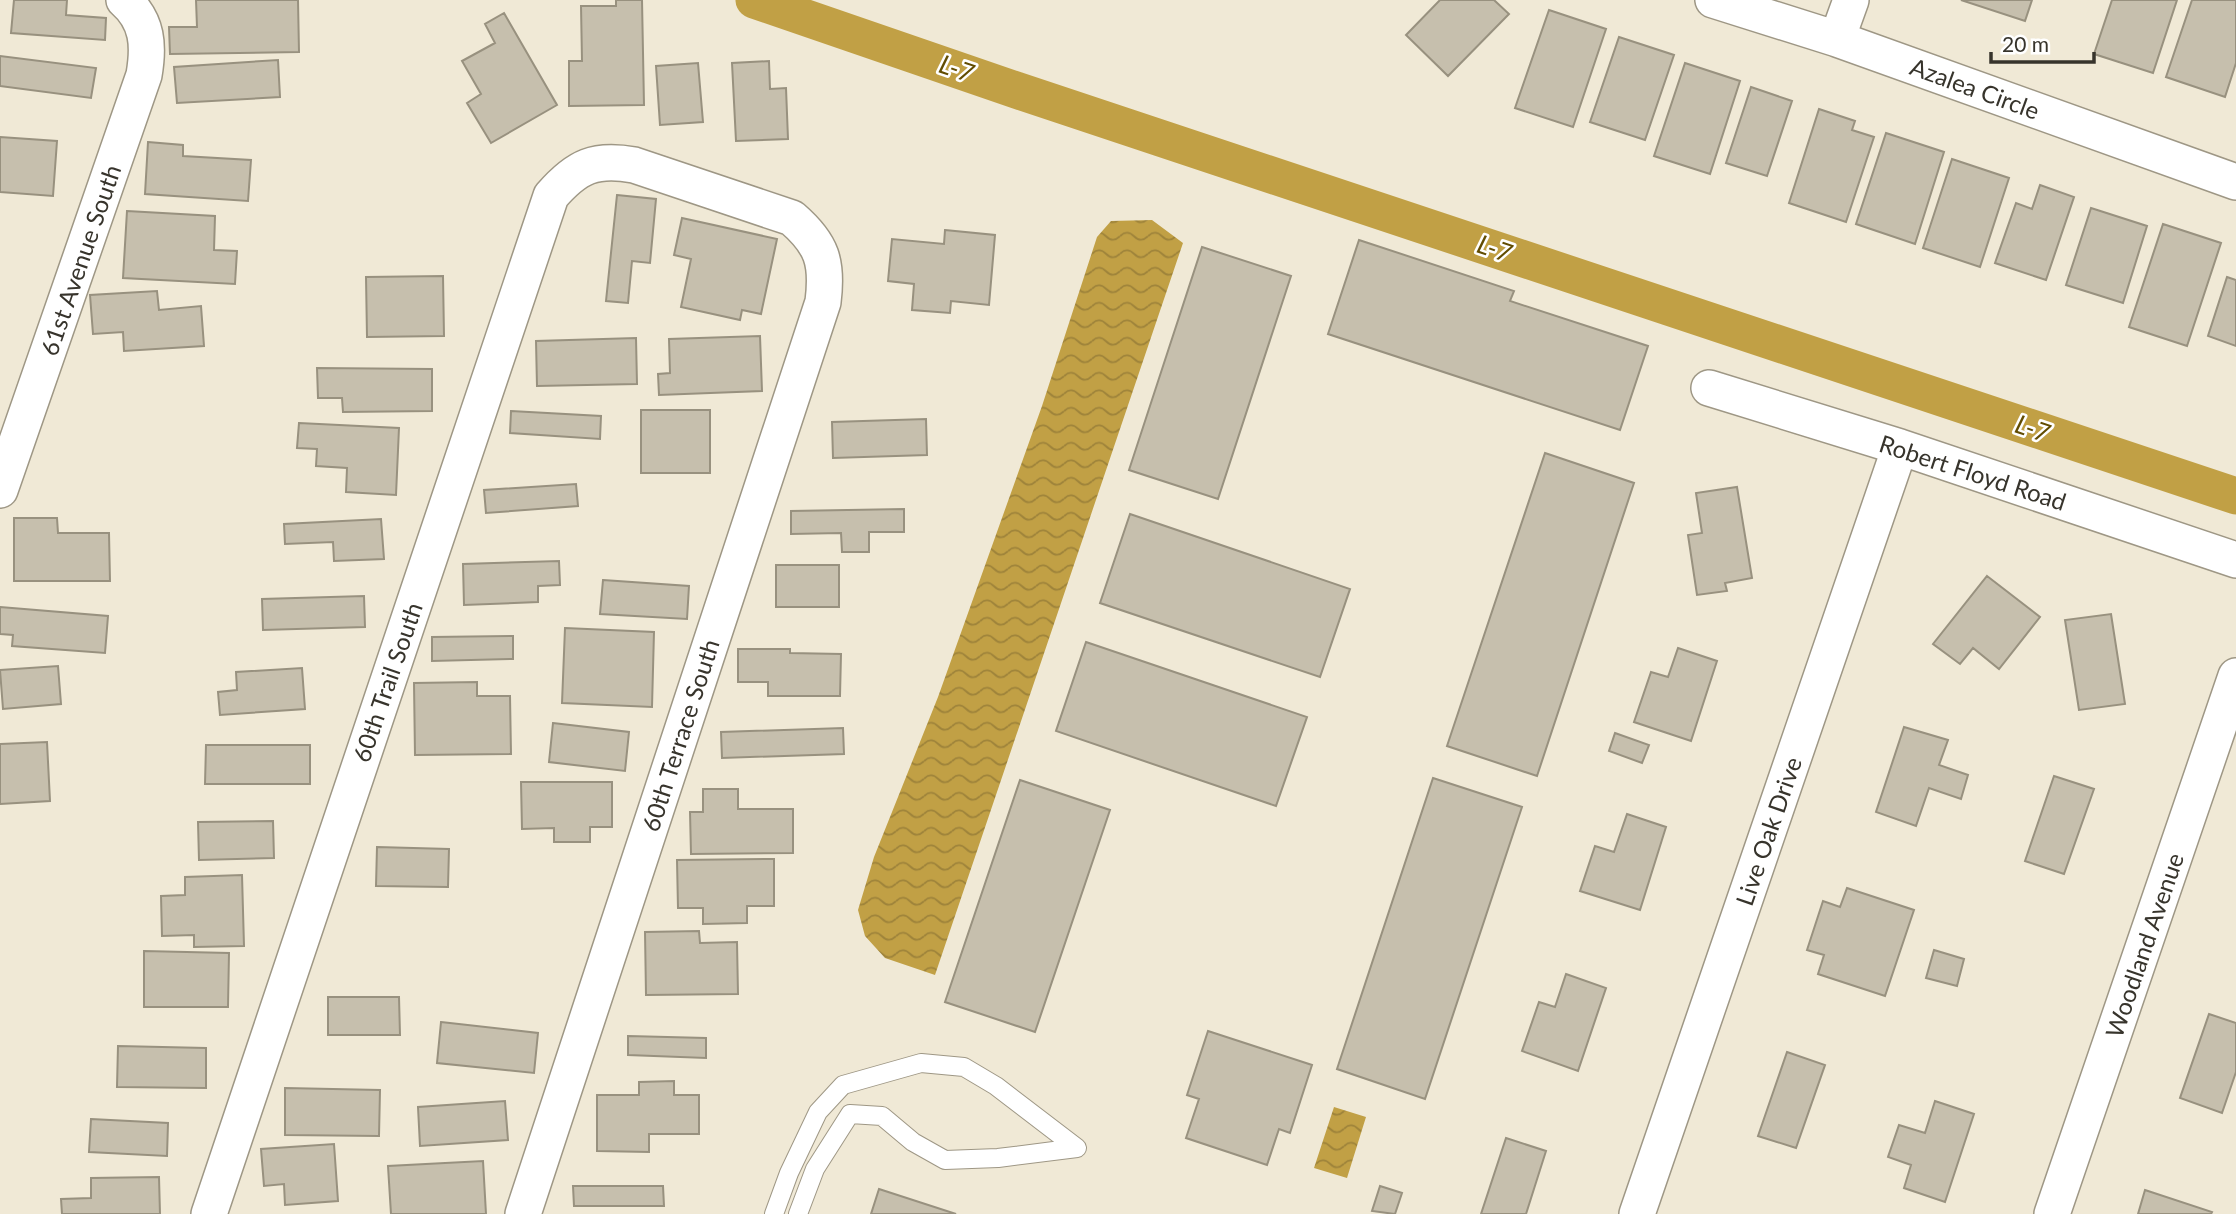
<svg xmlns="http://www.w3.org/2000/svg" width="2236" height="1214" font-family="Lato,sans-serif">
  <defs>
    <pattern id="water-waves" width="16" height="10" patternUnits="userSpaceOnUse" patternTransform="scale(1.75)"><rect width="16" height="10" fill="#c1a045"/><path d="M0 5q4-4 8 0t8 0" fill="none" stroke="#9e833a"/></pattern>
  </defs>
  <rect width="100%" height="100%" fill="#f0e9d6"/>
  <path fill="url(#water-waves)" d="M 1152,220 L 1183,243 L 935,975 L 885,958 L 865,936 L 858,910 L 874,857 L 938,697 L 1042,406 L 1097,237 L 1111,221 Z
    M 1334,1107 L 1366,1117 L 1347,1178 L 1314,1168 Z"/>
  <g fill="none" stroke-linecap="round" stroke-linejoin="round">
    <path stroke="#c1a045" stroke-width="37" d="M 754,0 L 1016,90 L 2236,496"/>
  </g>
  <path fill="#c6bfad" stroke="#98917f" stroke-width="2" d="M 14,0 L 67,0 L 66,15 L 106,18 L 105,40 L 11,33 Z
    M 196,0 L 298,0 L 299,52 L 170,54 L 169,27 L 197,27 Z
    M 616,0 L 642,0 L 644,105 L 569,106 L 569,61 L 582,61 L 581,6 L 616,6 Z
    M 1440,0 L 1494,0 L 1509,14 L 1448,76 L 1406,35 Z
    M 1961,0 L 2032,0 L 2025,21 Z
    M 2112,0 L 2177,0 L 2153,73 L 2094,54 Z
    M 2192,0 L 2236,0 L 2236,63 L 2225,97 L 2166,77 Z
    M 1549,10 L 1606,29 L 1573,127 L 1515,108 Z
    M 504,13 L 557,105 L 491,143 L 467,103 L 481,94 L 462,61 L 495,43 L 485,24 Z
    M 1619,37 L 1674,55 L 1645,140 L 1590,122 Z
    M 0,56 L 96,68 L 91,98 L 0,86 Z
    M 278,60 L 280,97 L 177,103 L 174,67 Z
    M 769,61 L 770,89 L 786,88 L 788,139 L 736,141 L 732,63 Z
    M 698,63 L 703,122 L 660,125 L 656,66 Z
    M 1685,63 L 1740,81 L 1710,174 L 1654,156 Z
    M 1751,87 L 1792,101 L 1767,176 L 1726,163 Z
    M 1819,109 L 1855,121 L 1852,130 L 1874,137 L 1846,222 L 1789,203 Z
    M 1886,133 L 1944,152 L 1915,244 L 1856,224 Z
    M 0,137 L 57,141 L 53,196 L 0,192 Z
    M 148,142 L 183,145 L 183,156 L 251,160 L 248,201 L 145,194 Z
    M 1952,159 L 2009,178 L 1980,267 L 1923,248 Z
    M 2040,185 L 2074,197 L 2046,280 L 1995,263 L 2016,203 L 2032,209 Z
    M 617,195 L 656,199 L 650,263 L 632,261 L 628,303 L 606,301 Z
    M 2091,208 L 2147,226 L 2123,303 L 2066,285 Z
    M 127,211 L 215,216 L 214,250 L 237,251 L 235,284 L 123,278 Z
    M 682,218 L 777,239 L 761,314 L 742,310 L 740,320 L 681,307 L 691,259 L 674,255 Z
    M 2163,224 L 2221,243 L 2187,346 L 2129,327 Z
    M 945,230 L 995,235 L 989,305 L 951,301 L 950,313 L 912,310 L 914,284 L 888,281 L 892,239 L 944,244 Z
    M 1359,240 L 1514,291 L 1510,301 L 1648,346 L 1620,430 L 1328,334 Z
    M 1202,247 L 1291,276 L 1218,499 L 1129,470 Z
    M 443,276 L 444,336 L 367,337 L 366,277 Z
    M 2227,277 L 2236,280 L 2236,346 L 2208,336 Z
    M 157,291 L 159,310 L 201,306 L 204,346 L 124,351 L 123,332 L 93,334 L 90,295 Z
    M 760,336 L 762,391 L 659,395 L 658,374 L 670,373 L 669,339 Z
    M 636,338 L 637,384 L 537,386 L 536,341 Z
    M 317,368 L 432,369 L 432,411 L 343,412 L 342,398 L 318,398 Z
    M 641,410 L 710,410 L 710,473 L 641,473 Z
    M 511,411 L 601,416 L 600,439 L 510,433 Z
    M 926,419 L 927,455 L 833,458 L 832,422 Z
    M 299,423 L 399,428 L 396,495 L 346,492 L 347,468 L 316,466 L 317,449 L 297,448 Z
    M 1545,453 L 1634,483 L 1537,776 L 1447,746 Z
    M 576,484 L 578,506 L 486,513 L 484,490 Z
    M 1737,487 L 1752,578 L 1725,583 L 1727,591 L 1697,595 L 1688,535 L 1702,533 L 1696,493 Z
    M 904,509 L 904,532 L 869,532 L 869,552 L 842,552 L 841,533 L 791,534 L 791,511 Z
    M 1130,514 L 1350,589 L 1320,677 L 1100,603 Z
    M 14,518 L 57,518 L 58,533 L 109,533 L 110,581 L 14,581 Z
    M 381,519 L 384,559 L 334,561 L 333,542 L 285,544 L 284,524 Z
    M 559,561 L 560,585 L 538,586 L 538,602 L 464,605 L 463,564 Z
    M 776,565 L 839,565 L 839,607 L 776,607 Z
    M 1987,576 L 2040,617 L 1999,669 L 1973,648 L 1960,664 L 1933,644 Z
    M 603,580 L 689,586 L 687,619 L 600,614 Z
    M 364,596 L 365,627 L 263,630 L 262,599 Z
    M 0,607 L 108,616 L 105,653 L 12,646 L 13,635 L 0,634 Z
    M 2111,614 L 2125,704 L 2079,710 L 2065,620 Z
    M 565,628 L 654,632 L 652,707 L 562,703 Z
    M 513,636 L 513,659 L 432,661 L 432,637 Z
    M 1086,642 L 1307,717 L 1276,806 L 1056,731 Z
    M 1678,648 L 1717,661 L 1691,741 L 1634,722 L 1651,672 L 1668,677 Z
    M 738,649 L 790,649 L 790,653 L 841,654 L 840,696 L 768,696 L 768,682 L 738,682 Z
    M 58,666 L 61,704 L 3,709 L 0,670 Z
    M 302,668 L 305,709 L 220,715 L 218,692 L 237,690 L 236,672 Z
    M 477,682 L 477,696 L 510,696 L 511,754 L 415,755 L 414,683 Z
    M 553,723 L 629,732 L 625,771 L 549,762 Z
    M 1904,727 L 1948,740 L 1939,765 L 1968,775 L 1961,799 L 1929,788 L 1916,826 L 1876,812 Z
    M 843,728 L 844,754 L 722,758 L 721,732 Z
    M 1615,733 L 1649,745 L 1642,763 L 1609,751 Z
    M 47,742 L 50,801 L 0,804 L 0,744 Z
    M 206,745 L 310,745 L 310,784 L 205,784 Z
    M 2054,776 L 2094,789 L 2064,874 L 2025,861 Z
    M 1433,778 L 1522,807 L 1425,1099 L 1337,1069 Z
    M 1020,780 L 1110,810 L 1035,1032 L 945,1002 Z
    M 521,782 L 612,782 L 612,827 L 590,827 L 590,842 L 554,842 L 554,828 L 522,829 Z
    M 703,789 L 738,789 L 738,809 L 793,809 L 793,853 L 691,854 L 690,812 L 703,812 Z
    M 1627,814 L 1666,827 L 1640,910 L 1580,891 L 1595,846 L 1614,852 Z
    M 273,821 L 274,858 L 199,860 L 198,822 Z
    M 377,847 L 449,849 L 448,887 L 376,886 Z
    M 774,859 L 774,906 L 747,906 L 747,923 L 703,924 L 703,908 L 678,908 L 677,860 Z
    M 242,875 L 244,946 L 194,947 L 194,935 L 162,936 L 161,896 L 185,895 L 185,877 Z
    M 1847,888 L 1914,910 L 1885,996 L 1818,974 L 1824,955 L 1807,950 L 1823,901 L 1840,907 Z
    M 699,931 L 700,943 L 737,942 L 738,994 L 646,995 L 645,932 Z
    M 1934,950 L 1964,959 L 1957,986 L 1926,978 Z
    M 144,951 L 229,953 L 228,1007 L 144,1007 Z
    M 1566,974 L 1606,988 L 1578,1071 L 1522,1051 L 1539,1002 L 1555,1007 Z
    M 328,997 L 399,997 L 400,1035 L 328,1035 Z
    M 2209,1014 L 2236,1023 L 2236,1072 L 2222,1113 L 2180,1098 Z
    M 441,1022 L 538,1033 L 534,1073 L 437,1063 Z
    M 1208,1031 L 1312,1065 L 1290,1133 L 1279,1129 L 1267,1165 L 1186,1138 L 1199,1099 L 1187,1095 Z
    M 628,1036 L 706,1038 L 706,1058 L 628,1055 Z
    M 118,1046 L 206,1048 L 206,1088 L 117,1087 Z
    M 1787,1052 L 1825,1065 L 1796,1148 L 1758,1136 Z
    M 674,1081 L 674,1095 L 699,1095 L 699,1134 L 649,1134 L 649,1152 L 597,1151 L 597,1095 L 639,1095 L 639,1082 Z
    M 285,1088 L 380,1090 L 379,1136 L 285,1135 Z
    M 505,1101 L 508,1140 L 420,1146 L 418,1107 Z
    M 1935,1101 L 1974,1114 L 1945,1202 L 1904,1188 L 1911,1165 L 1888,1157 L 1899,1125 L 1925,1133 Z
    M 91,1119 L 168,1123 L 167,1156 L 89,1152 Z
    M 1506,1138 L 1546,1151 L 1526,1214 L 1481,1214 Z
    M 334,1144 L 338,1201 L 285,1205 L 284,1184 L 264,1186 L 261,1149 Z
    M 483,1161 L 486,1214 L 391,1214 L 388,1166 Z
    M 159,1177 L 160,1214 L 62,1214 L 61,1199 L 91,1198 L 91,1178 Z
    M 573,1186 L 663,1186 L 664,1206 L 574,1206 Z
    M 1380,1186 L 1402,1193 L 1395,1214 L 1372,1211 Z
    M 879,1189 L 956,1214 L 871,1214 Z
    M 2145,1190 L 2212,1212 L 2211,1214 L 2138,1214 Z"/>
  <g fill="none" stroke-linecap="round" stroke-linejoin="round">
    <defs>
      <path id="lane" d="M 774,1214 L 789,1173 L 818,1112 L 843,1085 L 921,1063 L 964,1067 L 996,1086 L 1077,1148 L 998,1158 L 945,1160 L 913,1142 L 882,1116 L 850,1114 L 815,1169 L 798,1214"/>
      <path id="street" d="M 1713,0 L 1837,39 L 2236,182
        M 1837,39 L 1851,0
        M 1709,388 L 1900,447 L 2236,560
        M 0,490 L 144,75 C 149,46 148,21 124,0
        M 209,1214 L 551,196 C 577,166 595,158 634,165 L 792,218 C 822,244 828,262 823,302 L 523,1214
        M 1637,1214 L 1900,447
        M 2052,1214 L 2236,676"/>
    </defs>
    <use href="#lane" stroke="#9e9785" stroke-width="20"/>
    <use href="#street" stroke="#9e9785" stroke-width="38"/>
    <use href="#lane" stroke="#fff" stroke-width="18"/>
    <use href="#street" stroke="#fff" stroke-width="35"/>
  </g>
  <g text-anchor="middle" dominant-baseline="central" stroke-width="5" stroke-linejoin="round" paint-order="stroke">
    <g font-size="24" fill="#37342c" stroke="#fff">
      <text transform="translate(1975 88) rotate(20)">Azalea Circle</text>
      <text transform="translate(80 260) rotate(-71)">61st Avenue South</text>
      <text transform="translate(1973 472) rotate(18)">Robert Floyd Road</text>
      <text transform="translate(387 682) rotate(-71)">60th Trail South</text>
      <text transform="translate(680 735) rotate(-72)">60th Terrace South</text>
      <text transform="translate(1768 831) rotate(-71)">Live Oak Drive</text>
      <text transform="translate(2144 945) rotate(-71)">Woodland Avenue</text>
    </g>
    <g font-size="26" font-style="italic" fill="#624c01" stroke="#fff">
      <text transform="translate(957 68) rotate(19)">L-7</text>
      <text transform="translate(1495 248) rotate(19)">L-7</text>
      <text transform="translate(2033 428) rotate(19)">L-7</text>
    </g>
  </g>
  <path d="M1991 52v10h103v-10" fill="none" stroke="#37342c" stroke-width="3.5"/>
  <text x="2002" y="52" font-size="21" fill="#37342c" stroke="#ffffff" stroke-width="5" paint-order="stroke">20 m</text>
</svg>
